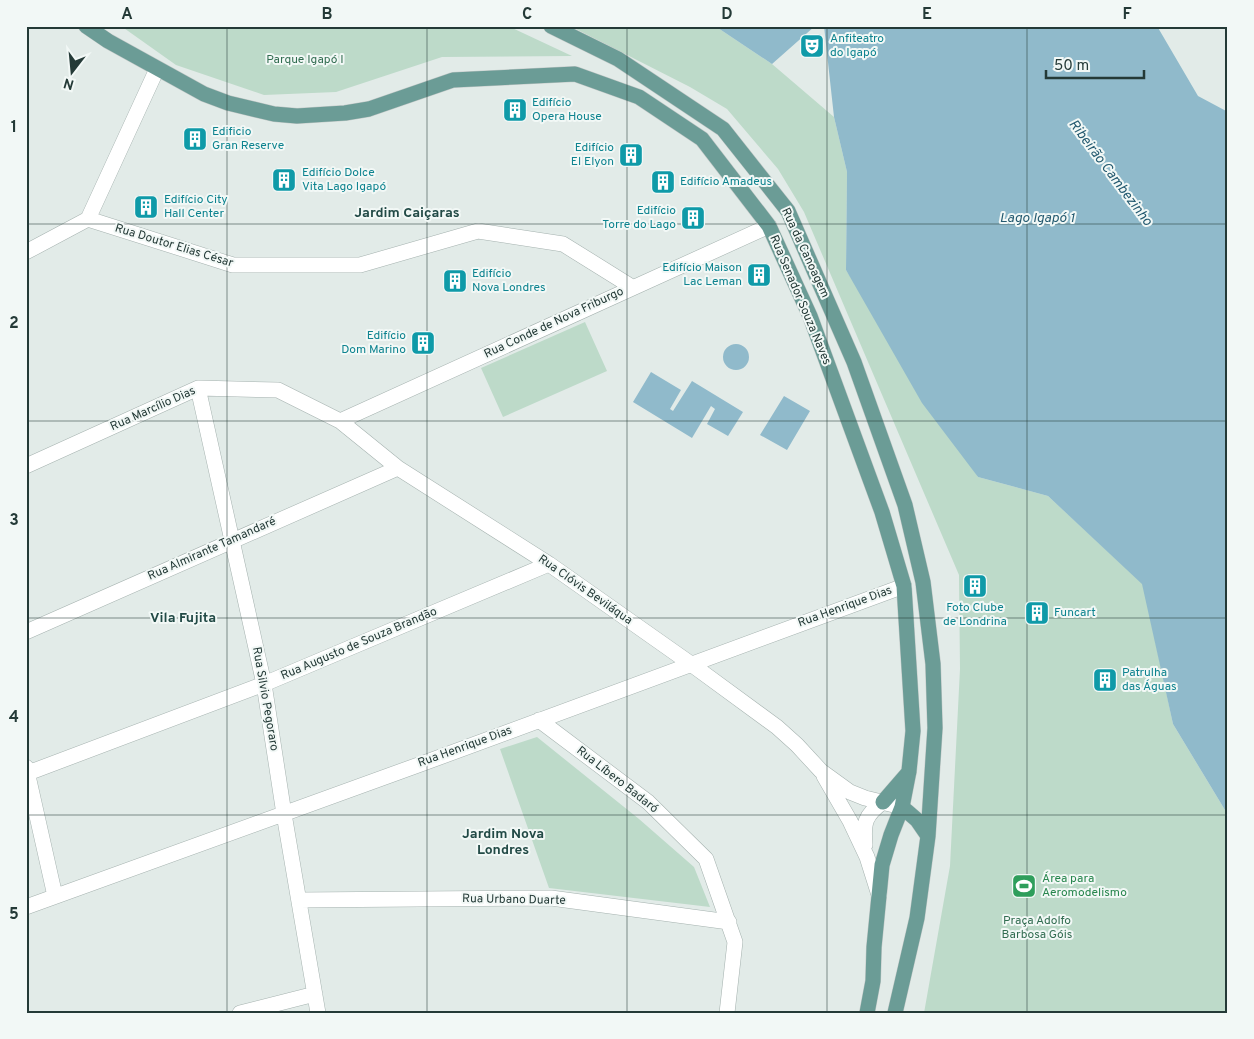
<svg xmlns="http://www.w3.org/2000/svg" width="1254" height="1039" font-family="Overpass,sans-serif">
  <rect width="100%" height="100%" fill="#e2ebe8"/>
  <path fill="#bddac9" d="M 121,26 L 508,26 L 572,56 L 442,57 L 336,92 L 264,95 L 176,65 Z
    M 570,26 L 715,26 L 772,64 L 834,117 L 847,172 L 846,270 L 978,477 L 1048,496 L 1143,584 L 1173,724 L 1228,815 L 1228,1013 L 924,1013 L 950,866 L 960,669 L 959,575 L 804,212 L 778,169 L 727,109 L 690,87 Z
    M 585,322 L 607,371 L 503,417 L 481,368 Z
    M 537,737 L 639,819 L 694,867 L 710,907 L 549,888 L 500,749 Z"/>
  <path fill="#90bacb" d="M 715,26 L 815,26 L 772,64 Z
    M 824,26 L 1157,26 L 1198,96 L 1228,112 L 1228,815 L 1173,724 L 1142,584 L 1048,496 L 978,477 L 922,403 L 846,270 L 847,172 L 834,117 Z
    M723 357a13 13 0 1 1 26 0a13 13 0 1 1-26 0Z
    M 651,372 L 681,390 L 670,409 L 673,411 L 692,381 L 743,412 L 728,436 L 707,424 L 715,409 L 711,406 L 692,438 L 633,402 Z
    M 784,396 L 810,411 L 787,450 L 760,435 Z"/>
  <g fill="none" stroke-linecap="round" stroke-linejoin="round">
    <defs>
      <path id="minor" d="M 88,219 L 233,265 L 360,265 L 478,231 L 563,244 L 632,287
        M 26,252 L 88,219 L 157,69
        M 198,388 L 264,684 L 284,814 L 318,1013
        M 340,421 L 769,226
        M 26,466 L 198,388 L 278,390 L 340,421 L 398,468 L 549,564 L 691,664 L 777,727 L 797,745 L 821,771 L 850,792 L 865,798 L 902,807
        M 26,632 L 398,468
        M 539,720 L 648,802 L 706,859 L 735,942 L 727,1013
        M 26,767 L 55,896
        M 28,773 L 264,684 L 549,564
        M 824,776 L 850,821 L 867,857 L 879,895
        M 865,845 C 863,823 865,815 883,802
        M 299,900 L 551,898 L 729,922
        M 26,907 L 421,764 L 904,586
        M 240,1013 L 315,994"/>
      <path id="major" d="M 86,26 L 108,41 L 204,94 L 228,103 L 274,114 L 297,116 L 345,113 L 369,109 L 453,80 L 575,74 L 639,97 L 702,139 L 769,226 L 810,316 L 882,512 L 904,586 L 913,731 L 909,771 L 902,807 L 891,835 L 882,865 L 874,947 L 873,981 L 867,1013
        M 551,26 L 618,59 L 723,129 L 788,211 L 854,362 L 905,505 L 923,582 L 933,664 L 935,728 L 928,836 L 917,918 L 895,1013
        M 883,802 L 909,772
        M 902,807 L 917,820 L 928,836"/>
    </defs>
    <use href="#minor" stroke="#a5b2af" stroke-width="16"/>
    <use href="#major" stroke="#c2c8c7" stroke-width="16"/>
    <use href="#minor" stroke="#fff" stroke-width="15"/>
    <use href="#major" stroke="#6b9c96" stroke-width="15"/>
  </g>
  <path fill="none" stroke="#243a37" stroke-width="1" stroke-opacity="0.55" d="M 227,26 L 227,1013M 427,26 L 427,1013M 627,26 L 627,1013M 827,26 L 827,1013M 1027,26 L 1027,1013M 26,224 L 1228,224M 26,421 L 1228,421M 26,618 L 1228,618M 26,815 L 1228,815"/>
  <defs>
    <symbol id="theatre-square" viewBox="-11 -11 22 22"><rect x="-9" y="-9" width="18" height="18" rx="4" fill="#0f9aa8" stroke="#f2f8f6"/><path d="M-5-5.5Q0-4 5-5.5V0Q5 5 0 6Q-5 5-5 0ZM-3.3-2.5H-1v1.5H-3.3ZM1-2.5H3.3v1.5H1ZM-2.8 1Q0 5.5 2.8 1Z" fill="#fff"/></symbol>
    <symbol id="building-square" viewBox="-11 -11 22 22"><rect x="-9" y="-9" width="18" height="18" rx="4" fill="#0f9aa8" stroke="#f2f8f6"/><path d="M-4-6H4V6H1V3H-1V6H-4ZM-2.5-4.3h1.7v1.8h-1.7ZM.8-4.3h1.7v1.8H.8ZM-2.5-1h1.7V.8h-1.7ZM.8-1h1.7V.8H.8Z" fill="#fff"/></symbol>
    <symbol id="stadium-square" viewBox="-11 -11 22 22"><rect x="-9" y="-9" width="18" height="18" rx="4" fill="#2e9e5b" stroke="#f2f8f6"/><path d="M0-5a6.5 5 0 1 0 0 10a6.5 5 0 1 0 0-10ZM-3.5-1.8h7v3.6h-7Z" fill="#fff"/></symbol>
  </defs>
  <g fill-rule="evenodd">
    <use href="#theatre-square" x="798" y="32" width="28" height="28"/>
    <use href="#building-square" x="501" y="96" width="28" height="28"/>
    <use href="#building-square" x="181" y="125" width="28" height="28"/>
    <use href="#building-square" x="617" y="141" width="28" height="28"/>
    <use href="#building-square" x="270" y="166" width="28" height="28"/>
    <use href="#building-square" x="649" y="168" width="28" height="28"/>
    <use href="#building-square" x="132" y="193" width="28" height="28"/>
    <use href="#building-square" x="679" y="204" width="28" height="28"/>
    <use href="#building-square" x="745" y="261" width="28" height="28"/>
    <use href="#building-square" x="441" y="267" width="28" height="28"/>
    <use href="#building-square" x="409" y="329" width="28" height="28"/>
    <use href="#building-square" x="961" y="572" width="28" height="28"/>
    <use href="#building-square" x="1023" y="599" width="28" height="28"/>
    <use href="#building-square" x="1091" y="666" width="28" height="28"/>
    <use href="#stadium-square" x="1010" y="872" width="28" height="28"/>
  </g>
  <g text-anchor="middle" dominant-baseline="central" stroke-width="4" stroke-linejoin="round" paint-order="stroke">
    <g font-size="12" fill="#0d838f" stroke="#f2f8f6" text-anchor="start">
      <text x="830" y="39">Anfiteatro<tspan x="830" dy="14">do Igapó</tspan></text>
      <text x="532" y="103">Edifício<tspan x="532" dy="14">Opera House</tspan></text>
      <text x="212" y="132">Edificio<tspan x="212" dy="14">Gran Reserve</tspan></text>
      <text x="614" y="148" text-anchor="end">Edifício<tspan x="614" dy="14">El Elyon</tspan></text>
      <text x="302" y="173">Edifício Dolce<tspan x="302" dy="14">Vita Lago Igapó</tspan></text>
      <text x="680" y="182">Edifício Amadeus</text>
      <text x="164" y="200">Edifício City<tspan x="164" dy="14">Hall Center</tspan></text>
      <text x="676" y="211" text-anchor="end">Edifício<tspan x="676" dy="14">Torre do Lago</tspan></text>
      <text x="742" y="268" text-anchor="end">Edifício Maison<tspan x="742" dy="14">Lac Leman</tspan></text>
      <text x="472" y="274">Edifício<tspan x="472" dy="14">Nova Londres</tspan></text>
      <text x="406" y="336" text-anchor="end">Edifício<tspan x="406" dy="14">Dom Marino</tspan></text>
      <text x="975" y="608" text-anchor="middle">Foto Clube<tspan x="975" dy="14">de Londrina</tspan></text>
      <text x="1054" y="613">Funcart</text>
      <text x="1122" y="673">Patrulha<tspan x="1122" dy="14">das Águas</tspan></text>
    </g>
    <g font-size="12" fill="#326d51" stroke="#f2f8f6">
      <text x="305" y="60">Parque Igapó I</text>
      <text x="1037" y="921">Praça Adolfo<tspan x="1037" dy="14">Barbosa Góis</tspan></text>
    </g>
    <g font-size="12" fill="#243a37" stroke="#f2f8f6">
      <text transform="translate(174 246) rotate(17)">Rua Doutor Elias César</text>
      <text transform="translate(805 253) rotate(65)">Rua da Canoagem</text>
      <text transform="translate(800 300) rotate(67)">Rua Senador Souza Naves</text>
      <text transform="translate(554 323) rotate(-25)">Rua Conde de Nova Friburgo</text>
      <text transform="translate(153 409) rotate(-24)">Rua Marcílio Dias</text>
      <text transform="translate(212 549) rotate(-24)">Rua Almirante Tamandaré</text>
      <text transform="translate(585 590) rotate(35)">Rua Clóvis Beviláqua</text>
      <text transform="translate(845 607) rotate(-20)">Rua Henrique Dias</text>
      <text transform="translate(359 644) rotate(-23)">Rua Augusto de Souza Brandão</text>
      <text transform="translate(265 699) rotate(80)">Rua Silvio Pegoraro</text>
      <text transform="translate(465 747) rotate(-20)">Rua Henrique Dias</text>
      <text transform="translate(617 780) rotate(38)">Rua Líbero Badaró</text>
      <text transform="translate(514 900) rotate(1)">Rua Urbano Duarte</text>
    </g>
    <g font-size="12" fill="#27864d" stroke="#f2f8f6" text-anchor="start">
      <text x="1042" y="879">Área para<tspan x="1042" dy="14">Aeromodelismo</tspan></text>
    </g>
    <g font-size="14" font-style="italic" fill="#245a70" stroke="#f2f8f6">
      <text transform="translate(1110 173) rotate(53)">Ribeirão Cambezinho</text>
      <text x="1037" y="218">Lago Igapó 1</text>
    </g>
    <g font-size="14" font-weight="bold" fill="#224a46" stroke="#f2f8f6">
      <text x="407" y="213">Jardim Caiçaras</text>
      <text x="183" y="618">Vila Fujita</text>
      <text x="503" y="834">Jardim Nova<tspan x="503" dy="16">Londres</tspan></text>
    </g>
  </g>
  <rect width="1254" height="1039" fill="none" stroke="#f2f8f6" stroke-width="55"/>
  <g transform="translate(72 72) rotate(196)" stroke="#f2f8f6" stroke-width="4" paint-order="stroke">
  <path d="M0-4L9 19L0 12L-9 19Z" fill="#243a37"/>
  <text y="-8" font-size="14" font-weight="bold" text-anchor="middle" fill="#243a37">N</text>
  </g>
  <path d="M1046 70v8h98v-8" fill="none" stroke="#243a37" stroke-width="2.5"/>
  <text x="1054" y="70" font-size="15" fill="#243a37" stroke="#f2f8f6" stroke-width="4" paint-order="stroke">50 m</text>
  <rect x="28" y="28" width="1198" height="984" fill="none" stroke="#243a37" stroke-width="2"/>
  <g font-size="16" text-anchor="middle" font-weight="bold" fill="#243a37">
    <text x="127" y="19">A</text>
    <text x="327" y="19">B</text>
    <text x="527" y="19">C</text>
    <text x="727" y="19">D</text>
    <text x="927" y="19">E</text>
    <text x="1127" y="19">F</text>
    <text x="14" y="132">1</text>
    <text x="14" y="328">2</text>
    <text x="14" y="525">3</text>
    <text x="14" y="722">4</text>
    <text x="14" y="919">5</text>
  </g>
</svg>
